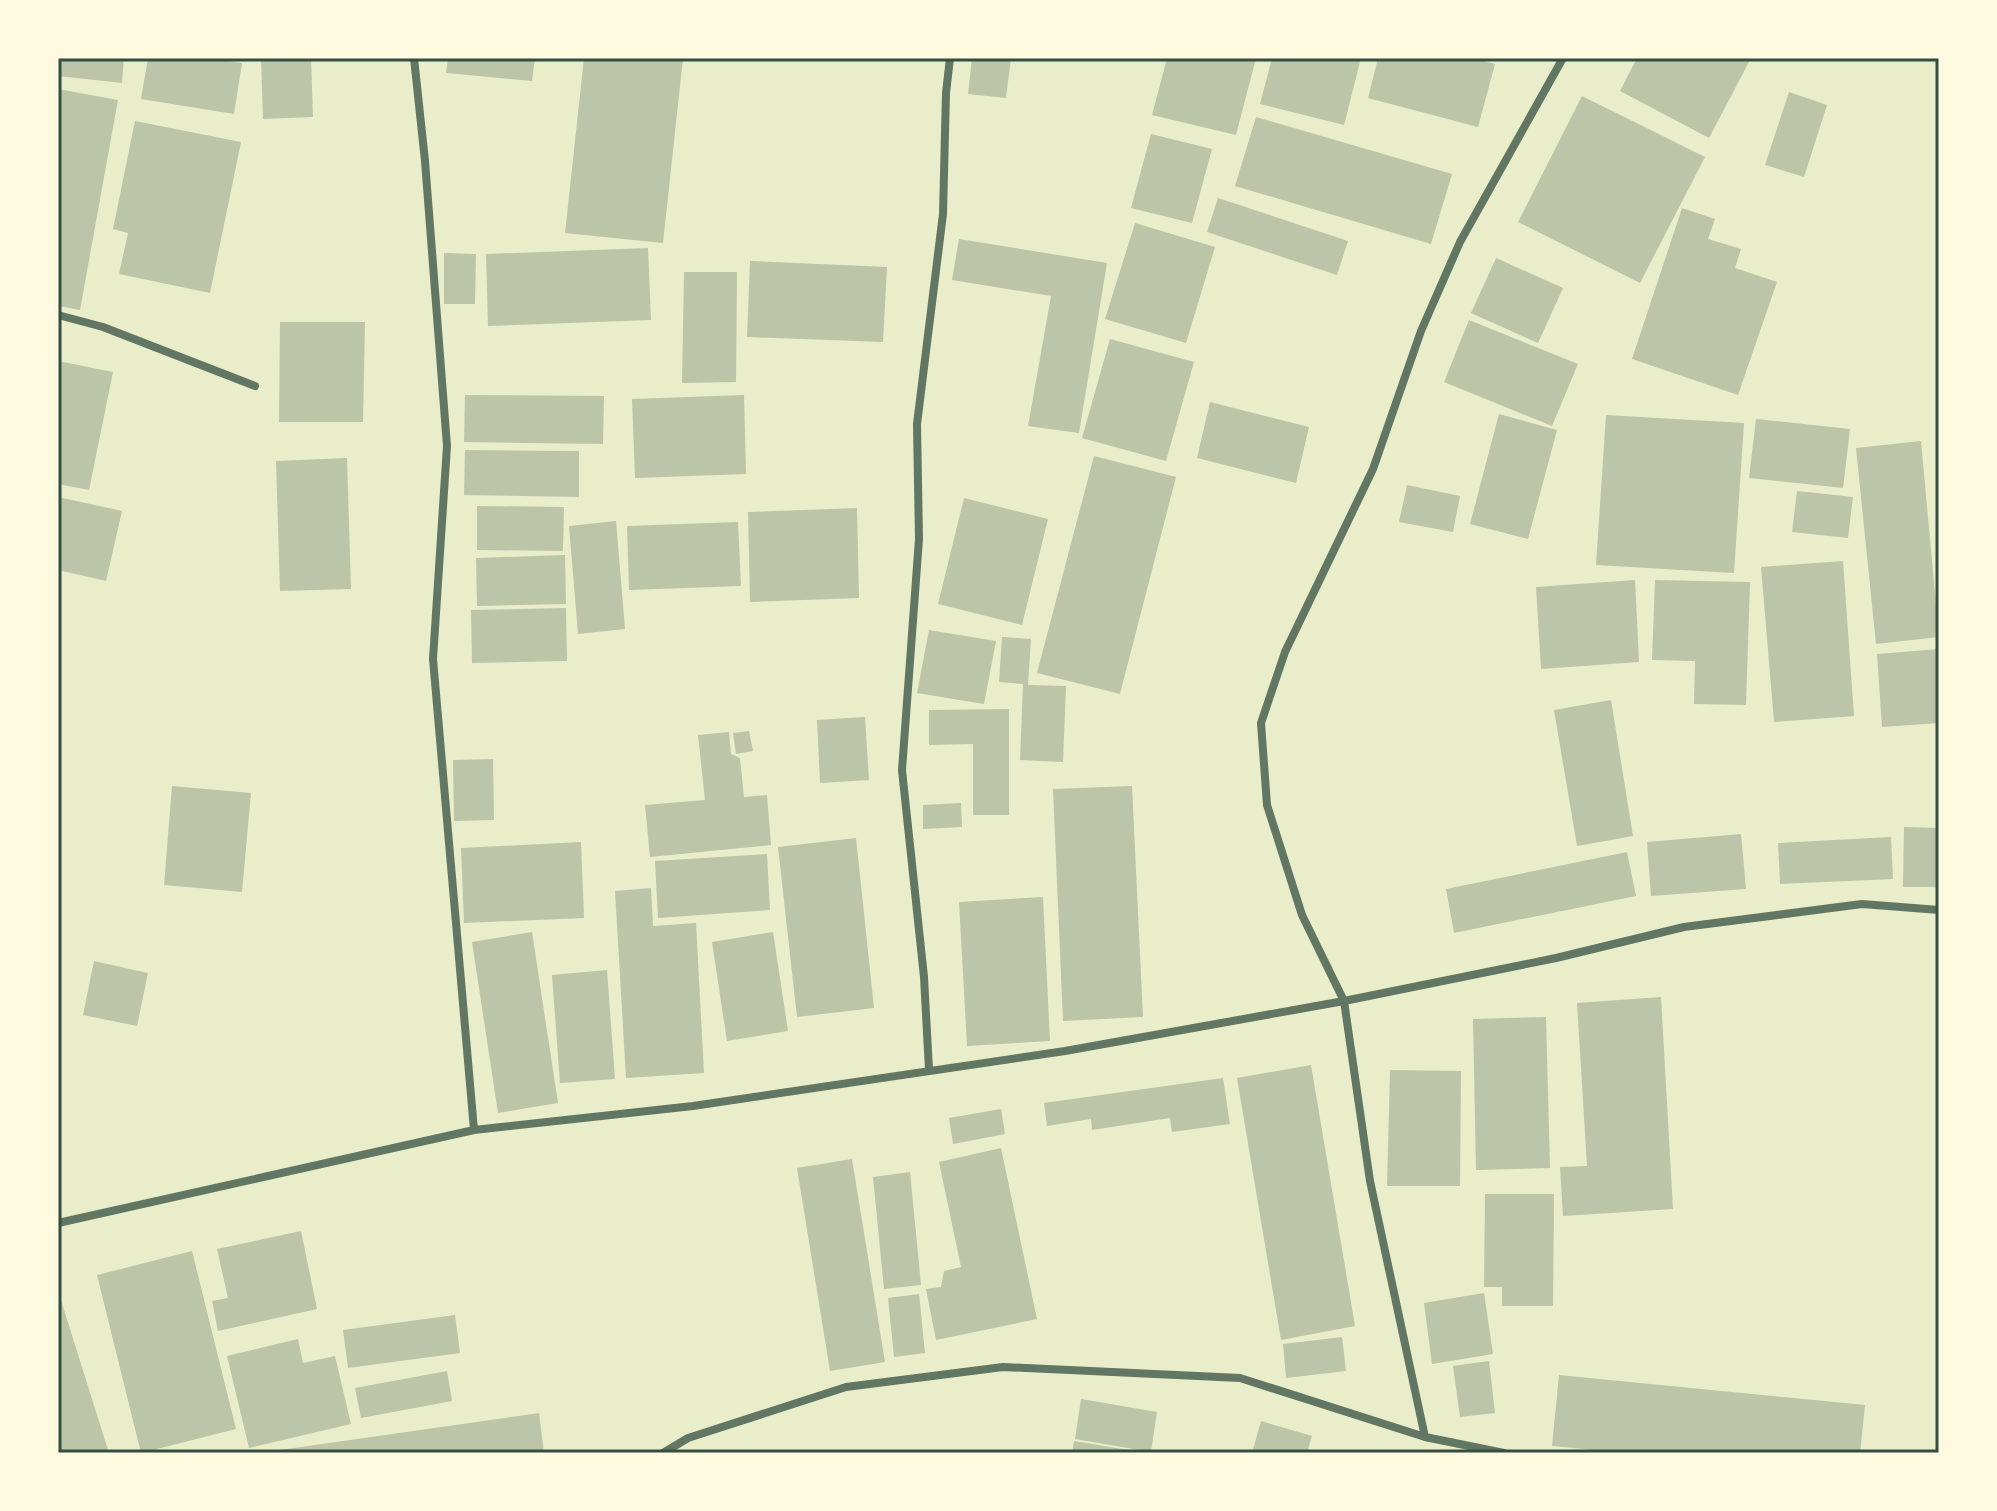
<svg xmlns="http://www.w3.org/2000/svg" width="1997" height="1511" font-family="Montserrat,sans-serif">
  <rect width="100%" height="100%" fill="#e9edc9"/>
  <path fill="#bcc5a7" d="M 58,58 L 124,58 L 122,83 L 58,76 Z
    M 148,58 L 228,58 L 228,61 L 242,63 L 234,114 L 141,99 Z
    M 261,58 L 311,58 L 313,117 L 263,119 Z
    M 448,58 L 535,58 L 532,81 L 446,73 Z
    M 584,58 L 683,58 L 663,243 L 565,233 Z
    M 972,58 L 1011,58 L 1006,98 L 968,94 Z
    M 1167,58 L 1256,58 L 1236,135 L 1152,115 Z
    M 1272,58 L 1361,58 L 1344,125 L 1260,104 Z
    M 1378,58 L 1473,58 L 1495,64 L 1478,127 L 1368,98 Z
    M 1637,58 L 1751,58 L 1709,138 L 1620,91 Z
    M 58,89 L 118,100 L 80,310 L 58,306 Z
    M 1789,92 L 1827,105 L 1804,177 L 1765,165 Z
    M 1582,96 L 1705,157 L 1640,283 L 1518,222 Z
    M 1256,117 L 1452,174 L 1431,244 L 1235,186 Z
    M 135,121 L 241,142 L 210,293 L 119,274 L 128,233 L 113,229 Z
    M 1151,134 L 1212,149 L 1192,223 L 1131,208 Z
    M 1218,198 L 1348,241 L 1337,275 L 1207,232 Z
    M 1682,208 L 1715,219 L 1708,239 L 1741,249 L 1735,268 L 1777,282 L 1738,395 L 1632,359 Z
    M 1135,223 L 1215,247 L 1186,343 L 1105,319 Z
    M 959,239 L 1107,263 L 1079,433 L 1028,426 L 1051,296 L 952,280 Z
    M 648,248 L 651,320 L 488,326 L 486,254 Z
    M 444,253 L 476,254 L 475,304 L 444,304 Z
    M 1496,258 L 1563,288 L 1538,343 L 1471,313 Z
    M 750,261 L 887,267 L 883,342 L 747,337 Z
    M 684,272 L 737,272 L 736,382 L 682,383 Z
    M 1469,320 L 1578,364 L 1552,426 L 1444,382 Z
    M 280,322 L 365,322 L 363,422 L 279,422 Z
    M 1110,339 L 1194,362 L 1166,461 L 1082,438 Z
    M 58,361 L 113,372 L 89,490 L 58,484 Z
    M 465,395 L 604,396 L 603,444 L 464,442 Z
    M 744,395 L 746,474 L 635,478 L 632,399 Z
    M 1210,402 L 1309,427 L 1296,483 L 1197,458 Z
    M 1499,414 L 1557,430 L 1528,539 L 1470,524 Z
    M 1606,415 L 1744,423 L 1734,573 L 1596,565 Z
    M 1756,419 L 1850,429 L 1843,488 L 1749,478 Z
    M 1921,441 L 1939,637 L 1876,644 L 1856,448 Z
    M 465,450 L 579,451 L 579,497 L 464,495 Z
    M 1094,456 L 1176,477 L 1120,694 L 1037,673 Z
    M 347,458 L 351,589 L 280,591 L 276,461 Z
    M 1407,485 L 1460,496 L 1453,532 L 1399,522 Z
    M 1797,491 L 1853,497 L 1848,538 L 1792,532 Z
    M 58,497 L 122,511 L 106,581 L 58,570 Z
    M 964,498 L 1048,519 L 1022,625 L 938,604 Z
    M 477,506 L 564,507 L 563,551 L 477,550 Z
    M 857,508 L 859,598 L 750,602 L 748,512 Z
    M 616,521 L 625,629 L 578,634 L 569,526 Z
    M 738,522 L 741,586 L 629,590 L 627,526 Z
    M 565,555 L 566,604 L 477,606 L 476,558 Z
    M 1843,561 L 1854,716 L 1774,722 L 1761,567 Z
    M 1635,580 L 1639,662 L 1541,669 L 1536,587 Z
    M 1655,580 L 1750,582 L 1746,705 L 1694,704 L 1695,661 L 1652,660 Z
    M 566,608 L 567,661 L 472,663 L 471,610 Z
    M 929,630 L 996,641 L 984,704 L 917,693 Z
    M 1002,637 L 1031,639 L 1028,685 L 1066,686 L 1063,762 L 1020,760 L 1023,684 L 999,682 Z
    M 1939,649 L 1939,723 L 1882,727 L 1877,654 Z
    M 1611,700 L 1633,836 L 1577,846 L 1554,710 Z
    M 1009,709 L 1009,815 L 973,815 L 973,744 L 929,745 L 929,710 Z
    M 865,717 L 869,780 L 820,783 L 817,720 Z
    M 749,731 L 753,751 L 736,754 L 733,733 Z
    M 729,732 L 731,754 L 740,758 L 744,797 L 767,795 L 771,845 L 650,857 L 645,805 L 705,800 L 698,735 Z
    M 493,759 L 494,820 L 454,821 L 453,760 Z
    M 172,786 L 251,793 L 242,892 L 164,885 Z
    M 1132,786 L 1143,1017 L 1063,1021 L 1053,789 Z
    M 961,803 L 962,827 L 923,829 L 923,805 Z
    M 1904,827 L 1939,828 L 1939,887 L 1903,887 Z
    M 1741,834 L 1746,889 L 1651,896 L 1647,842 Z
    M 1891,837 L 1893,879 L 1780,884 L 1778,843 Z
    M 856,838 L 874,1008 L 797,1017 L 778,847 Z
    M 581,842 L 584,918 L 464,923 L 461,848 Z
    M 1627,852 L 1636,896 L 1454,933 L 1446,889 Z
    M 767,854 L 770,910 L 658,918 L 655,861 Z
    M 651,888 L 653,926 L 696,923 L 704,1073 L 626,1078 L 615,891 Z
    M 1043,897 L 1050,1041 L 967,1046 L 959,902 Z
    M 532,932 L 558,1103 L 498,1113 L 472,942 Z
    M 773,932 L 788,1031 L 727,1041 L 712,942 Z
    M 94,961 L 148,973 L 137,1026 L 83,1015 Z
    M 607,970 L 615,1079 L 560,1083 L 552,975 Z
    M 1661,997 L 1673,1209 L 1563,1216 L 1560,1167 L 1587,1166 L 1577,1003 Z
    M 1546,1017 L 1550,1168 L 1476,1170 L 1473,1019 Z
    M 1311,1065 L 1355,1326 L 1281,1340 L 1237,1078 Z
    M 1390,1070 L 1461,1071 L 1460,1186 L 1387,1186 Z
    M 1223,1078 L 1230,1124 L 1172,1132 L 1170,1118 L 1092,1130 L 1091,1119 L 1047,1126 L 1044,1103 Z
    M 1001,1109 L 1005,1134 L 953,1144 L 949,1118 Z
    M 1001,1148 L 1037,1319 L 936,1340 L 926,1289 L 941,1287 L 944,1271 L 961,1267 L 939,1162 Z
    M 852,1159 L 885,1362 L 830,1371 L 797,1168 Z
    M 910,1172 L 921,1285 L 884,1289 L 873,1177 Z
    M 1485,1194 L 1554,1194 L 1553,1306 L 1502,1306 L 1502,1287 L 1484,1287 Z
    M 301,1231 L 317,1309 L 218,1331 L 212,1301 L 228,1298 L 217,1249 Z
    M 192,1251 L 236,1429 L 141,1453 L 97,1275 Z
    M 1484,1293 L 1493,1354 L 1432,1364 L 1424,1303 Z
    M 59,1294 L 109,1453 L 58,1453 Z
    M 919,1294 L 925,1353 L 894,1357 L 888,1298 Z
    M 455,1315 L 460,1353 L 348,1368 L 343,1330 Z
    M 1342,1337 L 1346,1371 L 1286,1378 L 1283,1344 Z
    M 298,1339 L 303,1363 L 335,1356 L 351,1424 L 249,1448 L 227,1356 Z
    M 1489,1361 L 1495,1413 L 1460,1417 L 1453,1366 Z
    M 447,1371 L 452,1401 L 361,1418 L 355,1388 Z
    M 1559,1375 L 1865,1405 L 1860,1453 L 1626,1453 L 1552,1446 Z
    M 1081,1399 L 1157,1412 L 1151,1452 L 1075,1439 Z
    M 539,1413 L 544,1453 L 273,1453 L 273,1451 Z
    M 1261,1421 L 1312,1436 L 1307,1453 L 1252,1453 Z
    M 1074,1441 L 1135,1451 L 1135,1453 L 1072,1453 Z"/>
  <g fill="none" stroke-linecap="round" stroke-linejoin="round">
    <path stroke="#617663" stroke-width="8" d="M 414,58 L 425,161 L 447,446 L 433,659 L 474,1130
      M 58,315 L 103,327 L 255,386
      M 929,1070 L 924,977 L 902,770 L 919,539 L 917,424 L 943,214 L 946,93 L 950,58
      M 58,1223 L 474,1130 L 693,1106 L 1065,1051 L 1344,1001 L 1556,958 L 1684,927 L 1862,904 L 1939,910
      M 1425,1437 L 1370,1181 L 1344,1001 L 1302,915 L 1267,805 L 1261,723 L 1285,652 L 1373,469 L 1421,331 L 1460,242 L 1563,58
      M 663,1453 L 688,1438 L 846,1387 L 1003,1367 L 1240,1378 L 1425,1437 L 1504,1453"/>
  </g>
  <rect width="1997" height="1511" fill="none" stroke="#fefae0" stroke-width="120"/>
  <rect x="60" y="60" width="1877" height="1391" fill="none" stroke="#344e41" stroke-width="3"/>
</svg>
